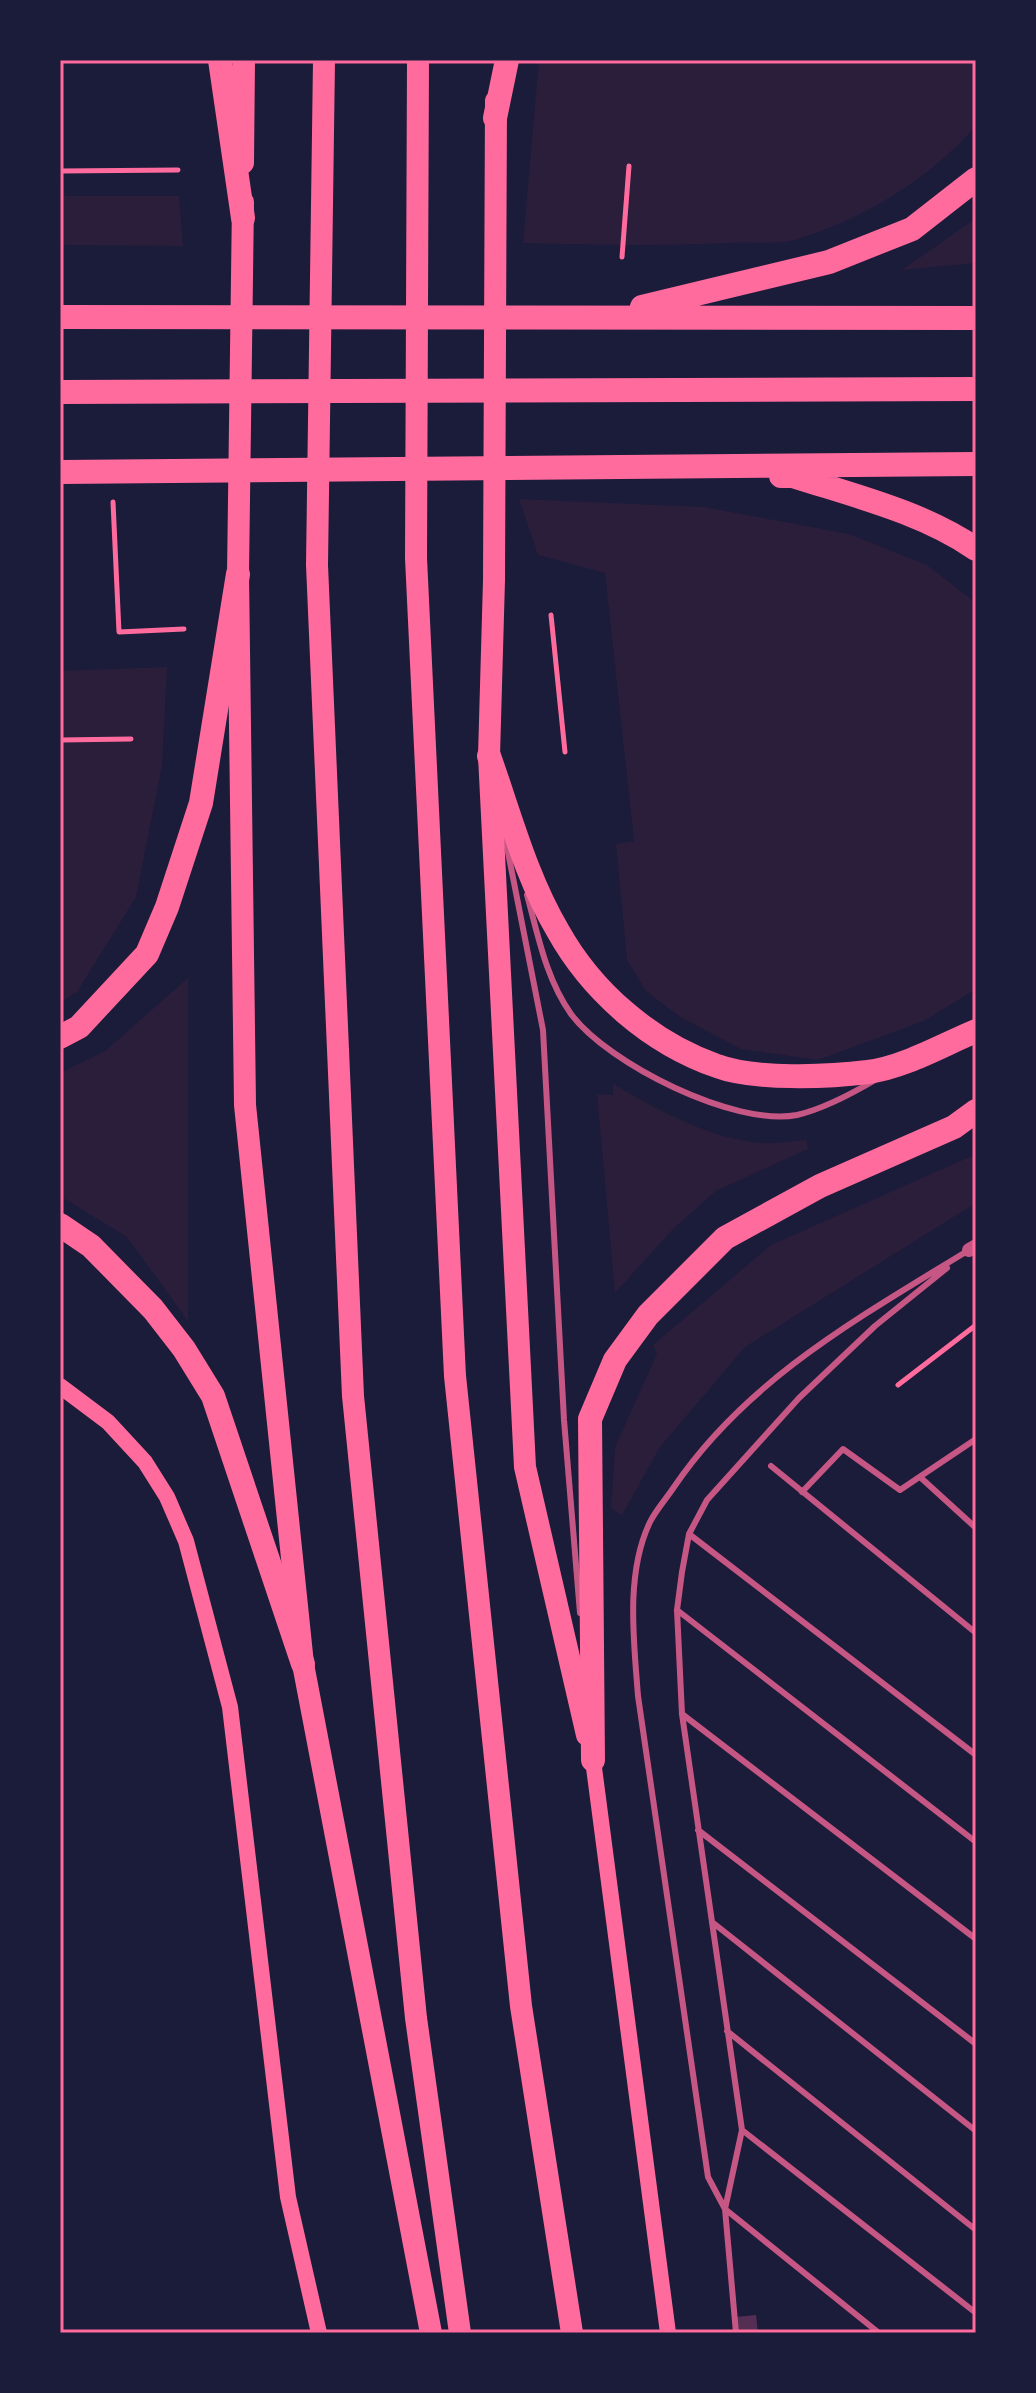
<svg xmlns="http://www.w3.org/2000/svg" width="1036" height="2393" font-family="'IBM Plex Sans',sans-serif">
  <rect width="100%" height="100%" fill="#1b1b3a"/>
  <path fill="#2a1e3b" d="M 539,60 L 976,60 L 976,126 C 929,179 866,218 798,239 C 778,245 751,242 731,243 C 661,246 592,245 523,243 Z
    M 60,138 L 65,196 L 179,196 L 183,246 L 60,245 Z
    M 976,218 L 976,263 L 902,270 Z
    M 519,499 L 704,507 L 849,534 L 927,565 L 976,603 L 976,989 L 924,1021 L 818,1060 L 741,1049 L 680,1017 L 646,991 L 627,960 L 616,844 L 634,841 L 605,573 L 538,555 Z
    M 167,667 L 162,766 L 136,897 L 77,992 L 60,1003 L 60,671 Z
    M 188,978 L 188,1321 L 127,1237 L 60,1196 L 60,1073 L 105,1051 Z
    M 613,1083 C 652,1108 715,1141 763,1143 C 777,1144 792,1141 806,1140 L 808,1149 L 716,1191 L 674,1228 L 615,1293 L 597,1094 L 613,1095 Z
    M 976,1154 L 976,1203 L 745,1347 L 660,1447 L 622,1515 L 611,1508 L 615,1447 L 657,1354 L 653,1345 L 771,1245 Z"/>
  <path fill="#542f53" d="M 756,2315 L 758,2333 L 738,2333 L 736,2317 Z"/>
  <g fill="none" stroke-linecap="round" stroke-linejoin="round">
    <path stroke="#ff6b9d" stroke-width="5" d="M 60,171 L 178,170
      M 622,257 L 629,166
      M 113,502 L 119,632 L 184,629
      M 551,615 L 565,752
      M 60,740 L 131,739
      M 898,1385 L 976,1325"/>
    <path stroke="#c65784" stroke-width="6" d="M 505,837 L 543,1030 L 564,1420 L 580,1613
      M 527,895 C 538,935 546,979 571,1014 C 608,1064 735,1127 797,1115 C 823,1109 853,1093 875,1080
      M 771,1466 L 976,1633
      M 920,1477 L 976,1528
      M 802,1492 L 843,1449 L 900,1490 L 976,1439
      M 689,1534 L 976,1755
      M 677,1610 L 976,1842
      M 682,1714 L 976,1939
      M 698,1830 L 976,2044
      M 712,1922 L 976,2131
      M 727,2031 L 976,2230
      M 742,2130 L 976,2313
      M 736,2333 L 725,2209 L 742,2130 L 682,1714 L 677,1610 L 682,1572 L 689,1534 L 707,1500 L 799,1398 L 875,1326 L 947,1268
      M 879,2333 L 725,2209 L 708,2177 L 638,1696 C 634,1642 625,1574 650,1522 C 656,1510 666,1499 674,1487 C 747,1379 860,1317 969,1250"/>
    <path stroke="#c65784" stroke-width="14" d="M 969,1250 L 976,1246"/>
    <path stroke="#ff6b9d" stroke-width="16" d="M 60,1386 L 108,1422 L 145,1462 L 167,1497 L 186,1541 L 230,1707 L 288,2197 L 319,2333
      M 593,1760 L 668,2333"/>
    <path stroke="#ff6b9d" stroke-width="22" d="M 324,60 L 317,565 L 353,1396 L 416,2018 L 460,2333
      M 418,60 L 416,558 L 455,1376 L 521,2006 L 572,2333
      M 496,101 L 494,580 L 489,756 L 525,1467 L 587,1735
      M 243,163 L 244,60
      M 243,202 L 238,574 L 245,1105 L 303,1664 L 431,2333"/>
    <path stroke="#ff6b9d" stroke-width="24" d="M 220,60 L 243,218
      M 495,118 L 507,60
      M 642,307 L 829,262 L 912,229 L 976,179
      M 60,317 L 976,318
      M 60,392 L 976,389
      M 60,472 L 976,464
      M 781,476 L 793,476 C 855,496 922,512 976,549
      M 489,756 C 510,815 526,877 558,931 C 592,992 651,1043 717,1066 C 754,1080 828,1077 868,1072 C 905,1067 942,1045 976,1031
      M 60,1037 L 79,1027 L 147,954 L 167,907 L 201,803 L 238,574
      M 60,1225 L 91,1246 L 153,1309 L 184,1349 L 213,1396 L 303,1664
      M 593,1760 L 590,1419 L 615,1360 L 648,1315 L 725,1238 L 820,1186 L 954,1127 L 976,1111"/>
  </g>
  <rect width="1036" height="2393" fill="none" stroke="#1b1b3a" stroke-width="124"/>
  <rect x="62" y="62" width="912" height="2269" fill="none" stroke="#ff6b9d" stroke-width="3"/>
</svg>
